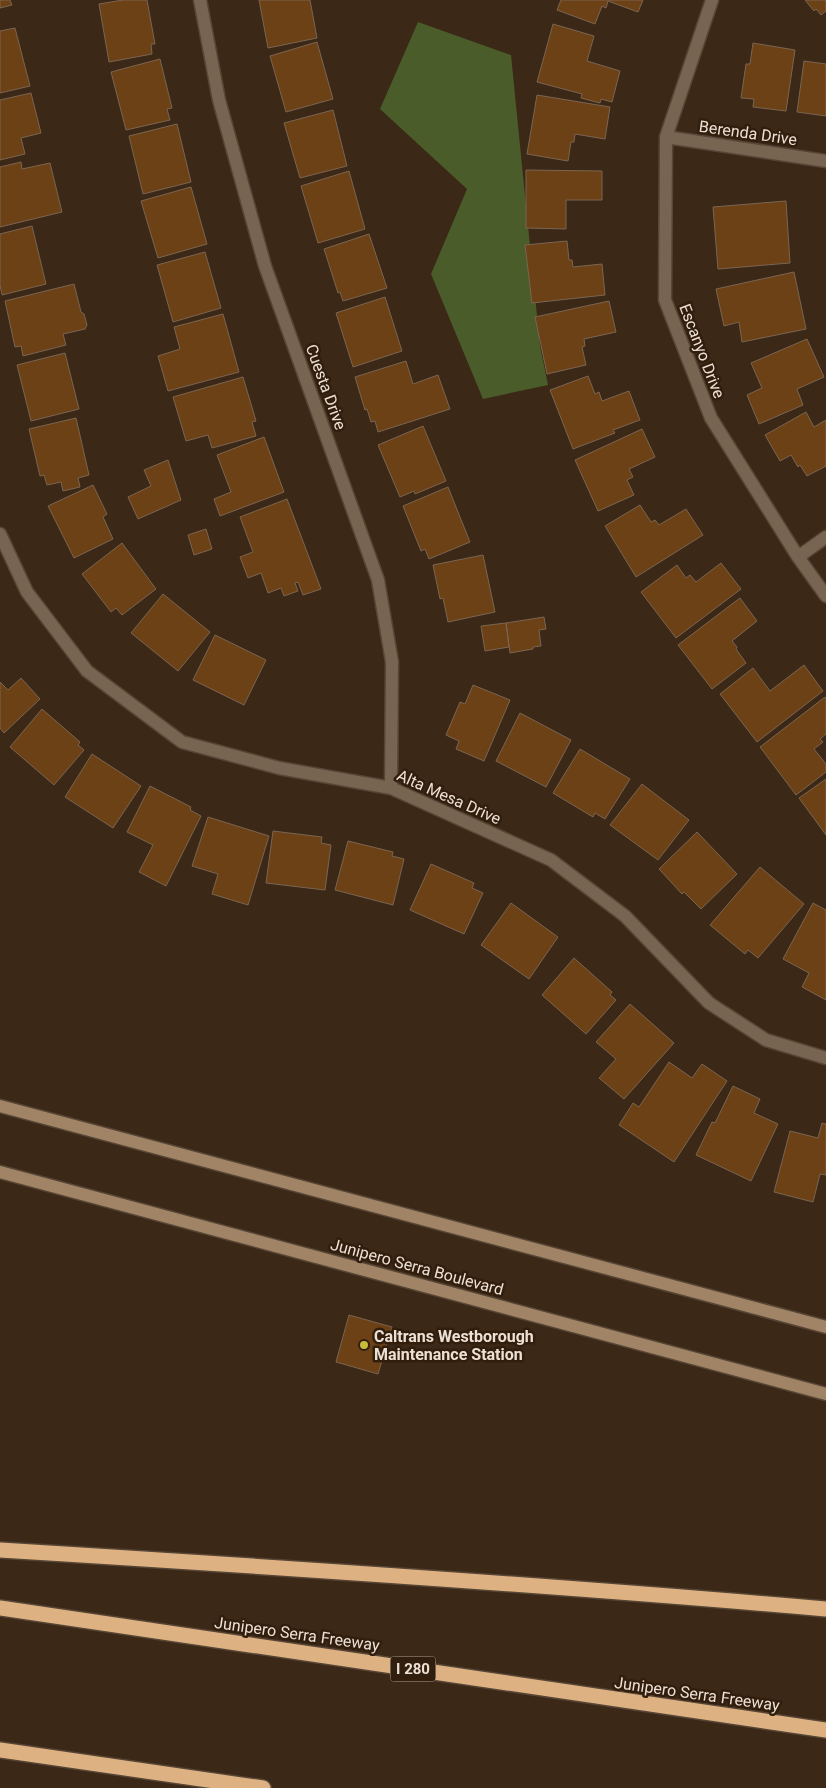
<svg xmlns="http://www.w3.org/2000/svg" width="826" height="1788" font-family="Roboto,sans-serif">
  <rect width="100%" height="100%" fill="#3b2817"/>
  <path fill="#4a5c2a" d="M 418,22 L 511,55 L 540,346 L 548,385 L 483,399 L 431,274 L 467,189 L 380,109 Z"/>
  <path fill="#6c4116" stroke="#7b6552" d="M 0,0 L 10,0 L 12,5 L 0,8 Z
    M 123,0 L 147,0 L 155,44 L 151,44 L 152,54 L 109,62 L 99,4 Z
    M 259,0 L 310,0 L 317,38 L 268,48 Z
    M 561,0 L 643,0 L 638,12 L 608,1 L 606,8 L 602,6 L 595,24 L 557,10 Z
    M 805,0 L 826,0 L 826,11 L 821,15 L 816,9 L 814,11 Z
    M 553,24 L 594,36 L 587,61 L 620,71 L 612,102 L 601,99 L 600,103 L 581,98 L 582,94 L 537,82 Z
    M 15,28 L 30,86 L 0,93 L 0,31 Z
    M 317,42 L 333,99 L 286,112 L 270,56 Z
    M 753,43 L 795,50 L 786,111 L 753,107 L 754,99 L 741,98 L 746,64 L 750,64 Z
    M 160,59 L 172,108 L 167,109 L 170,120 L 126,130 L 111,72 Z
    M 804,61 L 826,64 L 826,116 L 797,112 Z
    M 31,93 L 41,133 L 21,138 L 25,154 L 0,160 L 0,100 Z
    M 537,95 L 610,107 L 605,139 L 575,134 L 574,142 L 571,142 L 568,161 L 527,154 Z
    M 333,110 L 347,166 L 300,178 L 284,123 Z
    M 177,124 L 191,182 L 143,194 L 129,136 Z
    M 21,162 L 22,169 L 50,163 L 62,212 L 0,227 L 0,167 Z
    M 526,170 L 602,171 L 602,200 L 566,200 L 566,229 L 526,228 Z
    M 349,171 L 365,229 L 318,243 L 301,186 Z
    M 191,187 L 207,244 L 158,258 L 141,201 Z
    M 786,201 L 790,263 L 718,269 L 713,207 Z
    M 32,226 L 46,284 L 2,295 L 0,285 L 0,234 Z
    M 369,234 L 387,288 L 343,301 L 340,292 L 338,293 L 324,249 Z
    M 567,241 L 569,260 L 572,260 L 573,267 L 602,264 L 605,295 L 532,303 L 525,245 Z
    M 205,252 L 221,308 L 173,322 L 157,265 Z
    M 794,272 L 806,329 L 742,342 L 739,322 L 724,326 L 716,289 Z
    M 74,284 L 81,312 L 84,314 L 87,325 L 85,329 L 63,334 L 66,345 L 23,356 L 21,346 L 15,347 L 5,301 Z
    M 385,297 L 402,351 L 353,367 L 336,313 Z
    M 609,301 L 616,332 L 584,339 L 585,346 L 582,347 L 586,365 L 547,374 L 535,317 Z
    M 223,314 L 239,372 L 168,391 L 158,356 L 180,349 L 174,327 Z
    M 807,339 L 824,377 L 797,389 L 803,405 L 759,424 L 747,395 L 762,388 L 751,363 Z
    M 65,353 L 79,409 L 31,421 L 17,365 Z
    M 406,361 L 413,384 L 438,375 L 450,409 L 378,432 L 375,421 L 371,422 L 367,409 L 365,410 L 355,377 Z
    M 588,376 L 595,394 L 599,392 L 602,401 L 629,391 L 640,420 L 613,430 L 615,433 L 573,449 L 550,390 Z
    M 243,377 L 256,421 L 252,422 L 256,436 L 212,448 L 208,435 L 186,441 L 173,397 Z
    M 806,412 L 814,427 L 826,420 L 826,466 L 807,476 L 800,465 L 798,467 L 791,455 L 780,461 L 765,435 Z
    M 76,418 L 89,475 L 78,478 L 80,487 L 63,491 L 61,482 L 47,485 L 44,475 L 40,476 L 29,429 Z
    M 423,426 L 446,481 L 415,494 L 414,491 L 400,497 L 378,445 Z
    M 642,429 L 655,457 L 629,469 L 633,477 L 627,480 L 634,495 L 598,511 L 575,460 Z
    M 264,437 L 284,492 L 220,516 L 214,499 L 231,492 L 217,455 Z
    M 168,460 L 181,500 L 138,519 L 128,497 L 151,486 L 144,470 Z
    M 93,485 L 107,514 L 103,517 L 113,539 L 74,558 L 48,506 Z
    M 448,487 L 470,542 L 429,559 L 425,549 L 421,551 L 403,506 Z
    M 287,499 L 321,589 L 303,595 L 298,582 L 295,583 L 298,591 L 284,596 L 281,588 L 268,593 L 261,573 L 248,578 L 240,557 L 253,552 L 240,517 Z
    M 640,505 L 651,522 L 655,520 L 659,525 L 686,509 L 703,535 L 636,577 L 605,526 Z
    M 206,529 L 212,549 L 194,555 L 188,535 Z
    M 122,543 L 156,589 L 122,615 L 116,608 L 111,612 L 82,574 Z
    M 483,555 L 495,612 L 448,622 L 443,598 L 440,599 L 433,565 Z
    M 721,563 L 741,589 L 676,638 L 641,592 L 677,565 L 686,578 L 690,575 L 696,582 Z
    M 163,594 L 210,632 L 178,671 L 131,633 Z
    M 740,598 L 757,621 L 732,641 L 737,647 L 736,649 L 746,663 L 712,689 L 678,645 Z
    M 544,617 L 546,629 L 539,630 L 541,646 L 533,647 L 533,649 L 510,653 L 506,623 Z
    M 506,623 L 509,647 L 485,651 L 481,626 Z
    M 215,635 L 266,660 L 244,705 L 193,680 Z
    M 804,665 L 823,691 L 757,742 L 720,694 L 753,668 L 770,691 Z
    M 21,678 L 40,699 L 4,733 L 0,728 L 0,682 L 8,690 Z
    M 473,685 L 510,700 L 484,761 L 456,749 L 459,741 L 446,735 L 460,702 L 465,704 Z
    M 825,697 L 826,699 L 826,734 L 820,739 L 823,742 L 814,749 L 826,764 L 826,772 L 796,795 L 760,747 Z
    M 42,709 L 80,742 L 78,745 L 84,750 L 54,785 L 10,747 Z
    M 520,713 L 571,740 L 546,787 L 496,761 Z
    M 580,749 L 630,779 L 605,819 L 595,813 L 593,817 L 553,793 Z
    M 92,754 L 141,786 L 113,828 L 65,797 Z
    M 826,779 L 826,835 L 799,798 Z
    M 642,784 L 689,820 L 658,860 L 610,825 Z
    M 150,786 L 191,807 L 190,810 L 201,816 L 166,886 L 139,872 L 153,845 L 127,832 Z
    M 208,817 L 269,836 L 248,905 L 212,894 L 218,874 L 192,866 Z
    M 273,831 L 322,837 L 321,843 L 331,845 L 325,890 L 266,883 Z
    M 697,832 L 737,874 L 701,909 L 684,892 L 682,894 L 659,869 Z
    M 348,841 L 393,852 L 392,856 L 404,859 L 393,905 L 335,890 Z
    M 431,864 L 474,883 L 472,888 L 483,893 L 464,934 L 410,910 Z
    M 760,867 L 804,904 L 758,958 L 748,950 L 745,954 L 710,925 Z
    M 511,903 L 558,937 L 529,979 L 481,945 Z
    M 813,903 L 826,910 L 826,1000 L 802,987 L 809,973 L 783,959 Z
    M 574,958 L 612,992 L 610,995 L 616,1000 L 586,1034 L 542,995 Z
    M 630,1004 L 674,1043 L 624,1099 L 599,1078 L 616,1059 L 596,1042 Z
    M 669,1062 L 692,1078 L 702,1064 L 727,1081 L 674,1162 L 619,1125 L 633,1103 L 639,1107 Z
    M 733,1086 L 760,1099 L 754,1113 L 778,1124 L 751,1181 L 696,1155 L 712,1122 L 715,1123 Z
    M 822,1123 L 826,1124 L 826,1175 L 820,1174 L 813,1202 L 774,1192 L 790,1131 L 818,1138 Z
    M 349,1315 L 392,1327 L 378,1374 L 336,1362 Z"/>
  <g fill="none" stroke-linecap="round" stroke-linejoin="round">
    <defs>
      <path id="street" d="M 200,0 L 219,100 L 265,266 L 378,580 L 392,662 L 391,788
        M 712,0 L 666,137 L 665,300 L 711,418 L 798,557 L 826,596
        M 666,137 L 826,161
        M 0,534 L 27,592 L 87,671 L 182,742 L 279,768 L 391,788 L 551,860 L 625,916 L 709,1003 L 766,1040 L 826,1058
        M 798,557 L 826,537"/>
      <path id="secondary" d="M 0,1106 L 826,1327
        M 0,1172 L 826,1394"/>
      <path id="highway" d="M 0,1550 C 276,1567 551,1585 826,1609
        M 0,1608 L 826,1730
        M 0,1750 L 263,1788"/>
    </defs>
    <use href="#street" stroke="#574535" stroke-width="15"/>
    <use href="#secondary" stroke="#574535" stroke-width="15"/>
    <use href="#highway" stroke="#574535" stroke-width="18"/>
    <use href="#street" stroke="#776552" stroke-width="12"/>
    <use href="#secondary" stroke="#a08465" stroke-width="12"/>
    <use href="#highway" stroke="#ddb181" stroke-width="15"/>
  </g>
  <circle fill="#c7bb3c" stroke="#311e0d" stroke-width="2" cx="364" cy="1345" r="5"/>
  <g text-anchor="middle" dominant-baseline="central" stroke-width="5" stroke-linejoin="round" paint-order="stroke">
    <rect fill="#311e0d" stroke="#b5a699" stroke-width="1" x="390.5" y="1656.5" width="45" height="25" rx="4"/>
    <g font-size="15" font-weight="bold" fill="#ede0d5">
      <text x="413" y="1669">I 280</text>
    </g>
    <g font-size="16" fill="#ede0d5" stroke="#311e0d">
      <text transform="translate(748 133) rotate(8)">Berenda Drive</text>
      <text transform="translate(702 351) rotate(69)">Escanyo Drive</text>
      <text transform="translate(326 387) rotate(70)">Cuesta Drive</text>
      <text transform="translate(449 797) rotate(24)">Alta Mesa Drive</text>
      <text transform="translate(417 1267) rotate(15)">Junipero Serra Boulevard</text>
      <text transform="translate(297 1634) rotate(8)">Junipero Serra Freeway</text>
      <text transform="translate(697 1694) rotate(8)">Junipero Serra Freeway</text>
    </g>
    <g font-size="16" font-weight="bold" fill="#ede0d5" stroke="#311e0d" text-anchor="start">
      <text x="374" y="1336">Caltrans Westborough<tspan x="374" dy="18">Maintenance Station</tspan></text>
    </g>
  </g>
</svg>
